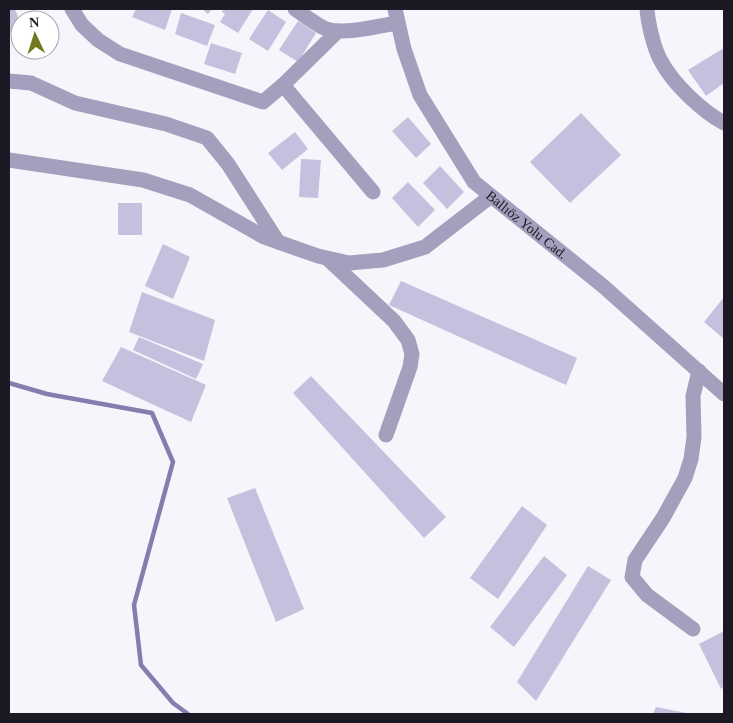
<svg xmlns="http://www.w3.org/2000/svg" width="733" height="723" font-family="'Times New Roman',serif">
  <rect width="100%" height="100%" fill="#f6f5fb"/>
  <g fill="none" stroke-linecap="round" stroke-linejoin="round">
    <path stroke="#877cae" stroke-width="4.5" d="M 9,383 L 47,394 L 152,413 L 173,462 L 134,605 L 141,665 L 173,703 L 188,714"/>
  </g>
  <path fill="#c5c0dd" d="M 9,9 L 15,9 L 20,22 L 20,30 L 9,33 Z
    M 136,9 L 172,9 L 165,30 L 132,17 Z
    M 202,9 L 212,9 L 208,14 Z
    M 224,9 L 253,9 L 238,33 L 220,22 L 225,14 L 222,12 Z
    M 268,10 L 286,22 L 268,51 L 249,39 Z
    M 181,13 L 215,25 L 207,46 L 175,34 Z
    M 298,21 L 316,33 L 298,62 L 279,50 Z
    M 211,43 L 242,53 L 235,74 L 204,64 Z
    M 722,49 L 724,52 L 724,83 L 706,96 L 688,70 Z
    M 581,113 L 621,155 L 570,203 L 530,162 Z
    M 408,117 L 431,144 L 416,158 L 392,131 Z
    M 295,132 L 308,149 L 282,170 L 268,153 Z
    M 301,159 L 321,160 L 318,198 L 299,197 Z
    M 440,166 L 464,192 L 447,209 L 423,183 Z
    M 408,182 L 435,210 L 418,227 L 392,198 Z
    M 118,203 L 142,203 L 142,235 L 118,235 Z
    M 163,244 L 190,257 L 173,299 L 145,286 Z
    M 401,281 L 577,358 L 566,385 L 389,305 Z
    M 142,292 L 215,320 L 204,361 L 129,332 Z
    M 724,297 L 724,339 L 704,322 Z
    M 139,337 L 203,364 L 196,379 L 133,350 Z
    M 121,347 L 206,385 L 191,422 L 102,381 Z
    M 311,376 L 446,517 L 424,538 L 293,393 Z
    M 255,488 L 304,609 L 276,622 L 227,498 Z
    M 522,506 L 547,525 L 498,599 L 470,578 Z
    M 544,556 L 567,575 L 514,647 L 490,627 Z
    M 588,566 L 611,580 L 536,701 L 517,682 Z
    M 724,631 L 724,686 L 721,689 L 699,644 Z
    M 656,707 L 687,713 L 687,714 L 653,714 Z"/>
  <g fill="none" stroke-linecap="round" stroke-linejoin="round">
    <g stroke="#a49fbc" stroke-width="15">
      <path d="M 72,9 L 82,25 L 98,40 L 120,54 L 263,102 L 283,85 L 338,31"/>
      <path d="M 295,9 C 304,15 314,23 324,28 C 342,36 378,26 397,23"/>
      <path id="s1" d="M 395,9 L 404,49 L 420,95 L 474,182 L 603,286 L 724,394"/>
      <path d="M 647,9 C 648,23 654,49 661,61 C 673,84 702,111 724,123"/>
      <path d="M 9,81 L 31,83 L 75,103 L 166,124 L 207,138 L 228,164 L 278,242"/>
      <path d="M 283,85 L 373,192"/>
      <path d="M 9,160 L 143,180 L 190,195 L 264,237 L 318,256 L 349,263 L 383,260 L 425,247 L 491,196"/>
      <path d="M 328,259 L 394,321 L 408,340 L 412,354 L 410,367 L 386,435"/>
      <path d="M 693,629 L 647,595 L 632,577 L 635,560 L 663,518 L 685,478 L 691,459 L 694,437 L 693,396 L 699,371"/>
    </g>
  </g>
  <g text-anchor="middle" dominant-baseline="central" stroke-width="4" stroke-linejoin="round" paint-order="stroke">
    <g font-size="14" fill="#1b1923" stroke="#fff">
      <text stroke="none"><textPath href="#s1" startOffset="260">Ballıöz Yolu Cad.</textPath></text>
    </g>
  </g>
  <rect width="733" height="723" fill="none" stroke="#1b1923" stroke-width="20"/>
  <g transform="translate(35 35) rotate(356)"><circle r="24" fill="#ffffff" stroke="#a4a3a7"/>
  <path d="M0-4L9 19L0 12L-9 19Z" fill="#737922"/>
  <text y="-8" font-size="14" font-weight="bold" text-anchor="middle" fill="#1b1923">N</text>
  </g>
</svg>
